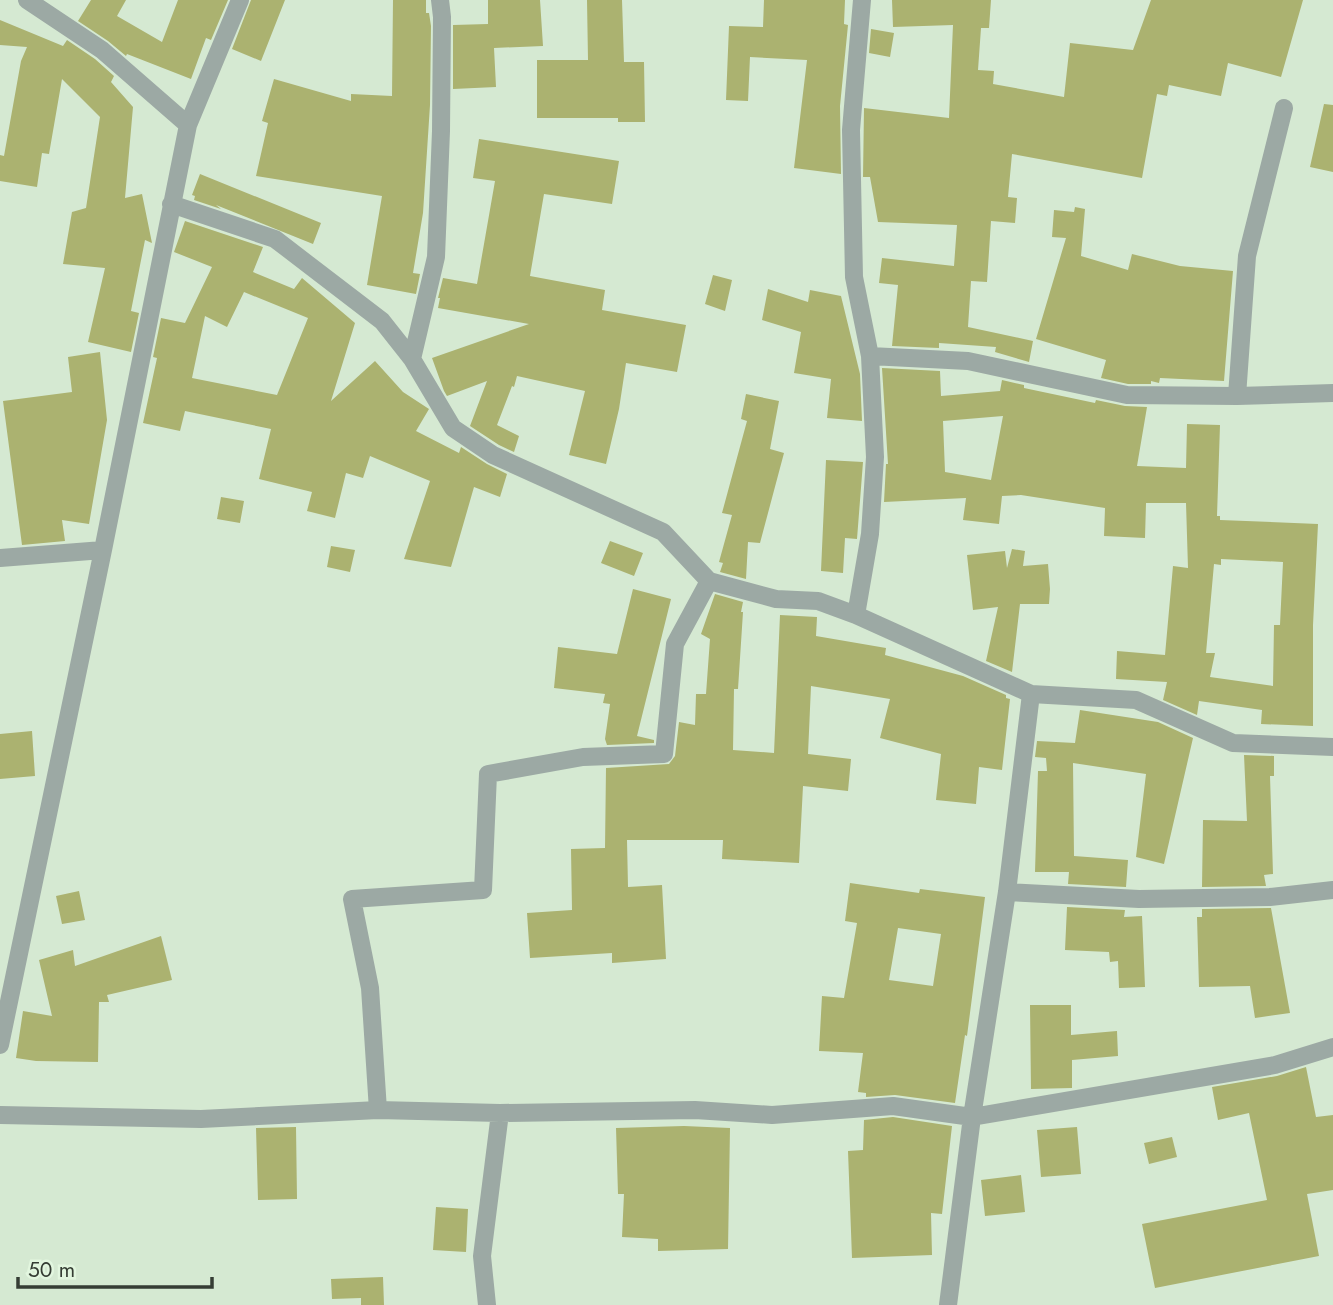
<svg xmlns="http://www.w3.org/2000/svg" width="1333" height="1305" font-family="Jost,sans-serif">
  <rect width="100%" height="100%" fill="#d5e9d2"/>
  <path fill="#abb270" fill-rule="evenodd" d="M 91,0 L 126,0 L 117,16 L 162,42 L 178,0 L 228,0 L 211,40 L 206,38 L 191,79 L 127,54 L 126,56 L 108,41 L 78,21 Z
    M 251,0 L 285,0 L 261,61 L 232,49 Z
    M 393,0 L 426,0 L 426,13 L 429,13 L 431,26 L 430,105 L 423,213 L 413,273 L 420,274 L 416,294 L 367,285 L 382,196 L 256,176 L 268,123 L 262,121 L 274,79 L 351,101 L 351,94 L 392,96 Z
    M 488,0 L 540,0 L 543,46 L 494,48 L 496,87 L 453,89 L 453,25 L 488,24 Z
    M 587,0 L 622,0 L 624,62 L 644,62 L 645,122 L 618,122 L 618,118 L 537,118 L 537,60 L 588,60 Z
    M 764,0 L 845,0 L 844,24 L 848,25 L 840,106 L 841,174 L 794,168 L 807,60 L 750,57 L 748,101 L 726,100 L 729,26 L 763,27 Z
    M 892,0 L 991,0 L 989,28 L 981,28 L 978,70 L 994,71 L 993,84 L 1064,97 L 1070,43 L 1133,50 L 1151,0 L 1303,0 L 1281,77 L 1228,63 L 1221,96 L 1169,85 L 1167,96 L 1157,94 L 1142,178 L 1012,154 L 1008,197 L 1017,198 L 1015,223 L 991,221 L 987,282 L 971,281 L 968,327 L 1033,341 L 1029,362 L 995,352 L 996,347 L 939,343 L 939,348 L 892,346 L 898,285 L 879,283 L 882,258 L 954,266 L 957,225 L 878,222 L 870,177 L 863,177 L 864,108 L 949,118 L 953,25 L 893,27 Z
    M 0,20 L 63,46 L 67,40 L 95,59 L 114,76 L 111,82 L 133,107 L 125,198 L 142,194 L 152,243 L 145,240 L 131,311 L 139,313 L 131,352 L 88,342 L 105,268 L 63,264 L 72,212 L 86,208 L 100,117 L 62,79 L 49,154 L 42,153 L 37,187 L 0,181 L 0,155 L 4,156 L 21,61 L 27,47 L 0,45 Z
    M 871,29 L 894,33 L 890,57 L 869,53 Z
    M 1324,104 L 1333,105 L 1333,172 L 1310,167 Z
    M 479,139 L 619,161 L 612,204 L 544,194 L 530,276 L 605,290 L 602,310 L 686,325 L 677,372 L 626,363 L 619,409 L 606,464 L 569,455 L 585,391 L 517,376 L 514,387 L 512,386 L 497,425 L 519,436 L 514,452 L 499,445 L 470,426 L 487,381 L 447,396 L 444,391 L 432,358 L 529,324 L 438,308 L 440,298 L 438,298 L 443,278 L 477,284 L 495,181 L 473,178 Z
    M 200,174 L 321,223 L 313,244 L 216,205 L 221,209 L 194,200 L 195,196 L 192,195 Z
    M 1075,207 L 1085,209 L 1081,256 L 1128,270 L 1132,254 L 1180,266 L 1233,271 L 1224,381 L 1160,378 L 1159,383 L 1151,381 L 1151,384 L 1128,384 L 1101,378 L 1106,360 L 1036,339 L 1066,238 L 1052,237 L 1054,210 L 1074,212 Z
    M 185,221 L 263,247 L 253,272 L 294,289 L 302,278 L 355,323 L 331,401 L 375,361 L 403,392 L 429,409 L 416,431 L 459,453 L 461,447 L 487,464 L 507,474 L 500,497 L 474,487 L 451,567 L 404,559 L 430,481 L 370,456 L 363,478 L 346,473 L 335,518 L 307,511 L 312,492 L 259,479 L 271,429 L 185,411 L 180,431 L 143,423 L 157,358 L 153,357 L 161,318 L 185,323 L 212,267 L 174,252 ZM 244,292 L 308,318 L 277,395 L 192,378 L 205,316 L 227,327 Z
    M 713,275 L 732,280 L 725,311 L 705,304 Z
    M 768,289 L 808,302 L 810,290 L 841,296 L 860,374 L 862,421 L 827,418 L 831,379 L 794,373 L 801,332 L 762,320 Z
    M 100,352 L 107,420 L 89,524 L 62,520 L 65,541 L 22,545 L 3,401 L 72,392 L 68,357 Z
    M 882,368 L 940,371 L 941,396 L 1000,391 L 1002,380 L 1024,385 L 1024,388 L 1095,403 L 1096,400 L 1125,406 L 1147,407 L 1137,466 L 1186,468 L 1187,424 L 1220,425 L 1217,516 L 1220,516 L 1220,520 L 1318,524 L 1313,625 L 1313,726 L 1261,724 L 1262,710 L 1199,701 L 1197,715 L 1163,700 L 1167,682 L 1116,679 L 1117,651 L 1165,655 L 1173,566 L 1188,568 L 1186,503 L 1146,503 L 1145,538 L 1104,536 L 1105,508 L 1021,495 L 1002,496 L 999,524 L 963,520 L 966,498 L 884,502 L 886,464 L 888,464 ZM 1003,416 L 991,480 L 945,472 L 943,421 ZM 1221,559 L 1283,562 L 1280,625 L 1274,625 L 1273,686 L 1210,677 L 1215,653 L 1206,653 L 1214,564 L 1221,565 Z
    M 746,394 L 779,401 L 770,449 L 784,453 L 760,543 L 748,542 L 746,579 L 720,572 L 723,563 L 719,562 L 732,515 L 722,513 L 747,421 L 741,419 Z
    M 826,460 L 863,462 L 857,539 L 845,538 L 843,573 L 821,571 Z
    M 221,497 L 244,501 L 240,523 L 217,519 Z
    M 610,541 L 643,553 L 634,576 L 601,563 Z
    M 331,546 L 355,550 L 350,572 L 327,567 Z
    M 1012,549 L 1025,551 L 1023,566 L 1048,564 L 1050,589 L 1049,604 L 1020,604 L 1012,672 L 986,661 L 998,607 L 973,610 L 967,555 L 1005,551 L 1007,568 Z
    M 633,589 L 671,599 L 637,736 L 654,740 L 654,743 L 607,745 L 605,739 L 610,704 L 603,703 L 605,694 L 554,688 L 558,647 L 617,654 Z
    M 715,594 L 743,602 L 741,612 L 743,612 L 738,689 L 734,689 L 733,750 L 774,753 L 780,615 L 817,617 L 816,636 L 886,648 L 885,655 L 963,676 L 1006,695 L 1006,698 L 1010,699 L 1002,770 L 979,767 L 976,804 L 936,800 L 941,754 L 880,738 L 890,699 L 811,686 L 808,754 L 851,759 L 848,791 L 803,786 L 799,863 L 722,859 L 723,840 L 627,840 L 628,887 L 662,885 L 666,959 L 612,963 L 612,953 L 530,958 L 527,913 L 572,910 L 571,849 L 605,848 L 606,768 L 669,764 L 675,756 L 679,722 L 695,725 L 696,694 L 706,694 L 710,639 L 701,634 Z
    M 1080,710 L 1158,722 L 1193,738 L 1164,864 L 1136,857 L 1146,774 L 1073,763 L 1074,856 L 1128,860 L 1126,887 L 1068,884 L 1069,872 L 1035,872 L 1038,771 L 1047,771 L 1046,758 L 1035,757 L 1037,741 L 1075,743 Z
    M 32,731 L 35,776 L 0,779 L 0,734 Z
    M 1244,755 L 1274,756 L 1274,776 L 1270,776 L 1273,874 L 1264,875 L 1266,886 L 1202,887 L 1203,820 L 1247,821 Z
    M 850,883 L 919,893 L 920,889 L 985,897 L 967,1036 L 965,1035 L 955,1103 L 895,1095 L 866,1097 L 866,1093 L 858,1092 L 863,1053 L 819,1051 L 822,996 L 844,998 L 857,923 L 845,921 ZM 898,928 L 941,934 L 933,986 L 889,980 Z
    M 79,891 L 85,920 L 62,924 L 56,896 Z
    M 1067,907 L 1125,910 L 1124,917 L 1142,916 L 1145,987 L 1119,988 L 1118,961 L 1110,962 L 1109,952 L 1065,950 Z
    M 1271,908 L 1290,1013 L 1255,1018 L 1250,986 L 1199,987 L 1197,917 L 1202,917 L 1202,909 Z
    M 161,936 L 172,980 L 107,995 L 109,1002 L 99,1002 L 98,1062 L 36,1061 L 16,1058 L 23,1011 L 52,1016 L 39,960 L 73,950 L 75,966 Z
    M 1030,1005 L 1071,1005 L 1071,1035 L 1117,1031 L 1118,1056 L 1072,1060 L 1072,1088 L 1031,1089 Z
    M 1306,1067 L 1316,1117 L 1333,1115 L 1333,1190 L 1307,1194 L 1319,1256 L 1155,1288 L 1142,1224 L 1267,1200 L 1249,1113 L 1218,1120 L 1212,1087 L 1277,1076 Z
    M 893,1117 L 952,1126 L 942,1214 L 931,1213 L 932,1255 L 852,1258 L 848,1151 L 863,1150 L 864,1120 Z
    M 684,1126 L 730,1128 L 728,1249 L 658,1251 L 658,1239 L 622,1237 L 624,1194 L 618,1194 L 616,1128 Z
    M 296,1127 L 297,1199 L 258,1200 L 256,1128 Z
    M 1077,1127 L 1081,1174 L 1041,1177 L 1037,1130 Z
    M 1172,1137 L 1177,1157 L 1149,1164 L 1144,1143 Z
    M 1021,1175 L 1025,1212 L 985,1216 L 981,1180 Z
    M 436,1207 L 468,1209 L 466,1252 L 433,1250 Z
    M 383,1277 L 384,1305 L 361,1305 L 361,1298 L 332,1299 L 331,1279 Z"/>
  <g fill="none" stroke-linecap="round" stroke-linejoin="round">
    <path stroke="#9ca9a4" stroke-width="18" d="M 27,0 L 102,50 L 188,125
      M 171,204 L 275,239 L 382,321 L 412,359 L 453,428 L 493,455 L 663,532 L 709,581 L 776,599 L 818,601 L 856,615 L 1031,694 L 1136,700 L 1233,743 L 1333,747
      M 870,356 L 968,361 L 1127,395 L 1237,396 L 1333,393
      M 412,359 L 436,257 L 441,131 L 442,17 L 440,0
      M 1237,396 L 1247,256 L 1284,108
      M 0,558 L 103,550
      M 856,615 L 870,534 L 875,457 L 870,356 L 854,277 L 851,130 L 862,0
      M 1007,892 L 1139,899 L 1270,897 L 1333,890
      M 0,1045 L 103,550 L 188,125 L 240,0
      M 378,1110 L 370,988 L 352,899 L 483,890 L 488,774 L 583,757 L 664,754 L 675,644 L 709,581
      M 0,1115 L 201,1119 L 378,1110 L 500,1113 L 695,1110 L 772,1115 L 893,1106 L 972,1117 L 1275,1065 L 1333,1047
      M 487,1305 L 482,1256 L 500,1113
      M 948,1305 L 972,1117 L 1007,892 L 1031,694"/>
  </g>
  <path d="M18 1277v10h194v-10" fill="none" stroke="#353d34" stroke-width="3.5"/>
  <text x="28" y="1277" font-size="21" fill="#353d34" stroke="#e2f6df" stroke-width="5" paint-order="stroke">50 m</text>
</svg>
